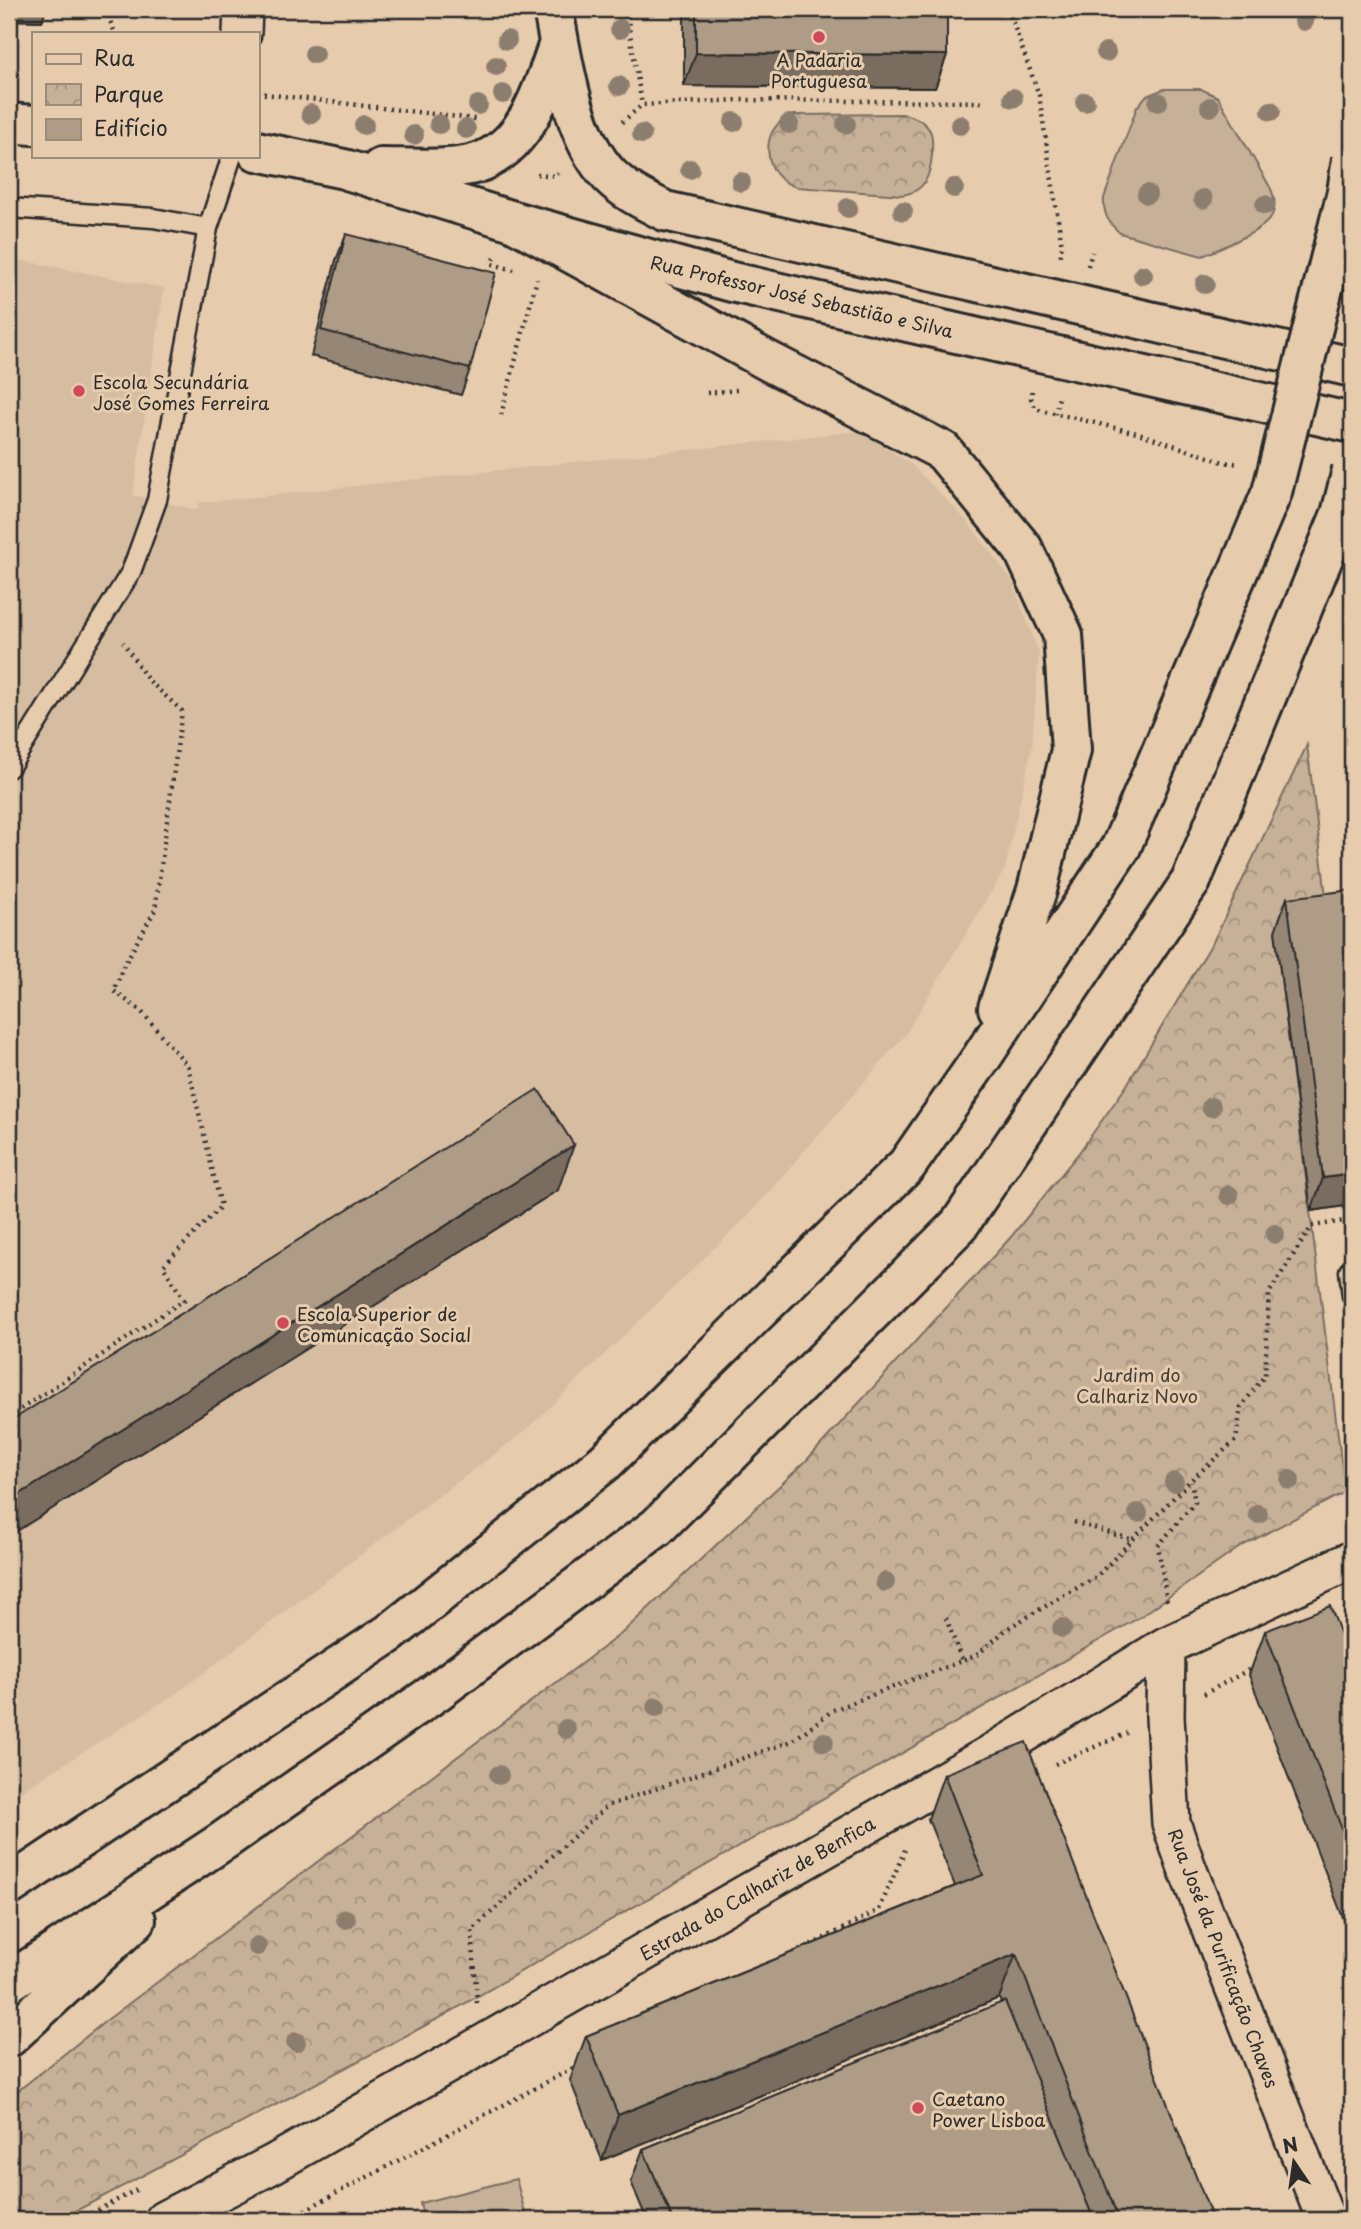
<svg xmlns="http://www.w3.org/2000/svg" width="1361" height="2229" font-family="'Playpen Sans',sans-serif">
  <defs>
    <pattern id="park-crowns" width="20" height="18" patternUnits="userSpaceOnUse" patternTransform="scale(1.75)"><rect width="20" height="18" fill="#c7b098"/><path d="M2 6a3 3 0 1 1 6 0M12 15a3 3 0 1 1 6 0" fill="none" stroke="#a28f7c"/></pattern>
  </defs>
  <rect width="100%" height="100%" fill="#e6cbad"/>
  <filter id="ink" filterUnits="userSpaceOnUse"><feTurbulence type="fractalNoise" baseFrequency=".0143" numOctaves="2"/><feDisplacementMap in="SourceGraphic" scale="14" xChannelSelector="R" yChannelSelector="G"/><feConvolveMatrix kernelMatrix="1 2 1 2 8 2 1 2 1" color-interpolation-filters="sRGB"/></filter>
  <g filter="url(#ink)">
    <path fill="#d6bda2" d="M 9,258 L 164,288 L 133,495 L 197,510 L 199,503 L 860,431 L 911,464 L 966,520 L 1011,579 L 1039,653 L 1032,747 L 1005,869 L 905,1035 L 748,1216 L 524,1432 L 178,1692 L 9,1799 Z"/>
    <path fill="#c7b098" stroke="#796e62" stroke-width="2" d="M 1164,89 L 1201,89 L 1218,97 L 1270,187 C 1285,218 1261,228 1238,240 C 1226,246 1214,252 1202,256 L 1120,233 C 1108,223 1103,213 1104,198 L 1137,107 L 1146,96 Z
      M 516,2179 L 527,2220 L 424,2220 L 420,2203 Z"/>
    <path fill="url(#park-crowns)" stroke="#796e62" stroke-width="2" d="M 904,114 C 915,117 926,121 931,133 C 933,139 932,148 932,155 C 930,176 925,192 902,195 L 797,187 C 762,179 757,126 793,115 Z
      M 1307,745 L 1327,904 L 1275,931 L 1345,1492 L 1240,1547 L 1140,1617 L 443,2016 L 59,2220 L 9,2220 L 9,2098 L 107,2020 L 622,1633 L 805,1462 L 1011,1237 L 1078,1154 L 1125,1088 L 1214,940 Z"/>
    <g fill="none" stroke-linecap="round" stroke-linejoin="round">
      <defs>
        <path id="lane" d="M 9,208 L 153,218 L 208,228 L 232,156
          M 9,768 L 131,572 L 157,500 L 208,228
          M 1349,1271 L 1352,1296"/>
        <path id="street" d="M 242,33 L 243,9
          M 1166,1646 L 1165,1717 L 1171,1823 L 1187,1868 L 1326,2220
          M 164,2220 L 273,2164 L 989,1755 L 1166,1646 L 1352,1560"/>
        <path id="secondary" d="M 553,9 C 563,61 572,137 610,176 C 626,192 646,201 665,211 L 1352,367
          M 9,123 L 33,125
          M 257,151 L 344,169 L 513,221 L 732,282 L 1352,423
          M 381,168 C 409,168 457,172 483,161 C 529,141 544,86 559,43"/>
        <path id="highway" d="M 513,221 L 770,362 L 943,451 L 1023,549 L 1063,635 L 1071,750 L 1037,890 L 998,1008
          M 9,1886 L 390,1633 L 605,1462 L 907,1165 L 982,1057 L 1121,847
          M 9,1982 L 223,1841 L 436,1692 L 657,1527 L 959,1225 L 1191,881
          M 9,2037 L 136,1920"/>
      </defs>
      <use href="#lane" stroke="#2b2b2b" stroke-width="23"/>
      <use href="#street" stroke="#2b2b2b" stroke-width="42"/>
      <use href="#secondary" stroke="#2b2b2b" stroke-width="44"/>
      <use href="#highway" stroke="#2b2b2b" stroke-width="44"/>
      <path stroke="#2b2b2b" stroke-width="4.5" stroke-dasharray="2 5" stroke-linecap="butt" d="M 105,9 L 115,33
        M 626,9 L 642,105
        M 1008,9 L 1039,95 L 1062,246 L 1060,260
        M 257,93 L 475,119
        M 622,122 L 642,105 L 739,100 L 983,102
        M 537,174 L 554,176 L 558,173
        M 495,258 L 492,264 L 514,270
        M 1088,266 L 1092,252
        M 1032,391 L 1031,398 L 1035,407 L 1041,410 L 1141,434 L 1223,462 L 1239,464
        M 707,393 L 737,390
        M 1055,414 L 1059,397
        M 501,415 L 537,279
        M 9,1417 L 184,1300 L 163,1266 L 221,1206 L 188,1067 L 141,1011 L 114,991 L 123,967 L 155,910 L 182,711 L 147,679 L 123,642
        M 1074,1522 L 1130,1539
        M 1167,1601 L 1158,1546 L 1195,1502 L 1191,1482
        M 946,1618 L 962,1661
        M 1336,1631 L 1352,1624
        M 1204,1694 L 1254,1667
        M 1055,1764 L 1127,1733
        M 811,1945 L 879,1910 L 905,1850
        M 477,2003 L 472,1930 L 607,1806 L 792,1741 L 833,1710 L 977,1655 L 1008,1628 L 1096,1577 L 1190,1481 L 1236,1440 L 1241,1407 L 1265,1375 L 1269,1293 L 1312,1226 L 1352,1220
        M 79,2220 L 138,2189
        M 286,2220 L 579,2065"/>
      <use href="#lane" stroke="#e6cbad" stroke-width="18"/>
      <use href="#street" stroke="#e6cbad" stroke-width="37"/>
      <use href="#secondary" stroke="#e6cbad" stroke-width="38"/>
      <use href="#highway" stroke="#e6cbad" stroke-width="38"/>
      <defs>
        <path id="highway-bridge" d="M 1121,847 L 1272,492 L 1347,192 L 1352,159
          M 1191,881 L 1341,514 L 1352,470"/>
      </defs>
      <use href="#highway-bridge" stroke="#2b2b2b" stroke-width="44" stroke-linecap="butt"/>
      <use href="#highway-bridge" stroke="#e6cbad" stroke-width="38"/>
    </g>
    <g fill="#8c7e6e">
      <circle cx="1304" cy="21" r="10"/>
      <circle cx="620" cy="29" r="10"/>
      <circle cx="507" cy="40" r="10"/>
      <circle cx="1106" cy="52" r="10"/>
      <circle cx="314" cy="54" r="10"/>
      <circle cx="496" cy="66" r="10"/>
      <circle cx="619" cy="86" r="10"/>
      <circle cx="503" cy="94" r="10"/>
      <circle cx="1013" cy="98" r="10"/>
      <circle cx="1085" cy="102" r="10"/>
      <circle cx="1158" cy="102" r="10"/>
      <circle cx="478" cy="105" r="10"/>
      <circle cx="1210" cy="107" r="10"/>
      <circle cx="1271" cy="111" r="10"/>
      <circle cx="311" cy="114" r="10"/>
      <circle cx="734" cy="122" r="10"/>
      <circle cx="439" cy="124" r="10"/>
      <circle cx="789" cy="124" r="10"/>
      <circle cx="846" cy="124" r="10"/>
      <circle cx="364" cy="125" r="10"/>
      <circle cx="960" cy="125" r="10"/>
      <circle cx="466" cy="129" r="10"/>
      <circle cx="642" cy="134" r="10"/>
      <circle cx="414" cy="135" r="10"/>
      <circle cx="690" cy="169" r="10"/>
      <circle cx="741" cy="182" r="10"/>
      <circle cx="954" cy="188" r="10"/>
      <circle cx="1147" cy="194" r="10"/>
      <circle cx="1203" cy="199" r="10"/>
      <circle cx="1265" cy="205" r="10"/>
      <circle cx="848" cy="208" r="10"/>
      <circle cx="903" cy="211" r="10"/>
      <circle cx="1143" cy="275" r="10"/>
      <circle cx="1205" cy="284" r="10"/>
      <circle cx="1211" cy="1107" r="10"/>
      <circle cx="1229" cy="1195" r="10"/>
      <circle cx="1275" cy="1234" r="10"/>
      <circle cx="1290" cy="1480" r="10"/>
      <circle cx="1174" cy="1482" r="10"/>
      <circle cx="1138" cy="1513" r="10"/>
      <circle cx="1258" cy="1514" r="10"/>
      <circle cx="885" cy="1582" r="10"/>
      <circle cx="1062" cy="1628" r="10"/>
      <circle cx="656" cy="1707" r="10"/>
      <circle cx="566" cy="1729" r="10"/>
      <circle cx="824" cy="1742" r="10"/>
      <circle cx="499" cy="1775" r="10"/>
      <circle cx="346" cy="1919" r="10"/>
      <circle cx="257" cy="1946" r="10"/>
      <circle cx="296" cy="2042" r="10"/>
    </g>
    <path fill="#968674" stroke="#2b2b2b" stroke-width="2" d="M 9,9 L 46,9 L 42,21 L 9,20 Z
      M 684,9 L 947,9 L 947,55 L 935,88 L 684,86 Z
      M 346,234 L 470,369 L 461,395 L 311,356 L 336,260 Z
      M 1287,898 L 1352,1205 L 1311,1211 L 1275,931 Z
      M 1265,1631 L 1352,1663 L 1352,1941 L 1249,1675 Z
      M 944,1774 L 1213,2220 L 647,2220 L 631,2182 L 643,2149 L 1001,2003 L 999,1998 L 602,2160 L 570,2080 L 586,2036 L 955,1886 L 928,1819 Z"/>
    <path fill="#7a6d5e" stroke="#2b2b2b" stroke-width="2" d="M 12,9 L 46,9 L 42,21 L 9,20 Z
      M 696,53 L 947,55 L 935,88 L 684,86 Z
      M 574,1145 L 558,1190 L 9,1536 L 9,1501 Z
      M 1352,1174 L 1352,1205 L 1311,1211 L 1323,1178 Z
      M 1016,1954 L 999,1998 L 602,2160 L 618,2115 Z"/>
    <path fill="#af9c87" stroke="#2b2b2b" stroke-width="2" d="M 696,9 L 947,9 L 947,55 L 696,53 Z
      M 346,234 L 496,273 L 470,369 L 321,330 Z
      M 1352,890 L 1352,1174 L 1323,1178 L 1287,898 Z
      M 538,1089 L 574,1145 L 9,1501 L 9,1422 Z
      M 1330,1606 L 1352,1663 L 1352,1855 L 1265,1631 Z
      M 1026,1742 L 1213,2220 L 1119,2220 L 1016,1954 L 618,2115 L 586,2036 L 983,1875 L 944,1774 Z
      M 1005,2001 L 1094,2220 L 673,2220 L 643,2149 Z"/>
  </g>
  <g fill="#d1495b" stroke="#e6cbad" stroke-width="2.5">
    <circle cx="819" cy="37" r="7"/>
    <circle cx="79" cy="391" r="7"/>
    <circle cx="283" cy="1323" r="7"/>
    <circle cx="918" cy="2108" r="7"/>
  </g>
  <g text-anchor="middle" dominant-baseline="central" stroke-width="6" stroke-linejoin="round" paint-order="stroke">
    <g font-size="18" fill="#2b2b2b" stroke="#e6cbad" text-anchor="start">
      <text x="819" y="59" text-anchor="middle">A Padaria<tspan x="819" dy="21">Portuguesa</tspan></text>
      <text x="93" y="381">Escola Secundária<tspan x="93" dy="21">José Gomes Ferreira</tspan></text>
      <text x="297" y="1313">Escola Superior de<tspan x="297" dy="21">Comunicação Social</tspan></text>
      <text x="932" y="2098">Caetano<tspan x="932" dy="21">Power Lisboa</tspan></text>
    </g>
    <g font-size="18" fill="#2b2b2b" stroke="#e6cbad">
      <text transform="translate(802 296) rotate(13)">Rua Professor José Sebastião e Silva</text>
      <text transform="translate(757 1888) rotate(-30)">Estrada do Calhariz de Benfica</text>
      <text transform="translate(1224 1958) rotate(69)">Rua José da Purificação Chaves</text>
    </g>
    <g font-size="18" fill="#423f3b" stroke="#e6cbad">
      <text x="1137" y="1374">Jardim do<tspan x="1137" dy="21">Calhariz Novo</tspan></text>
    </g>
  </g>
  <rect width="1361" height="2229" fill="none" stroke="#e6cbad" stroke-width="35"/>
  <rect x="18" y="18" width="1326" height="2194" fill="none" stroke="#2b2b2b" stroke-width="2.5" filter="url(#ink)"/>
  <rect x="32" y="32" width="228" height="126" fill="#e6cbad" stroke="#9b8b79" stroke-width="2"/>
  <rect x="46" y="54" width="35" height="10" fill="#e6cbad" stroke="#9b8b79" stroke-width="2"/>
  <text x="94" y="66" font-size="21" fill="#2b2b2b">Rua</text>
  <rect x="46" y="84" width="35" height="21" fill="url(#park-crowns)" stroke="#9b8b79" stroke-width="2"/>
  <text x="94" y="102" font-size="21" fill="#2b2b2b">Parque</text>
  <rect x="46" y="119" width="35" height="21" fill="#af9c87" stroke="#9b8b79" stroke-width="2"/>
  <text x="94" y="136" font-size="21" fill="#2b2b2b">Edifício</text>
  <g transform="translate(1294 2162) rotate(347)" stroke="#e6cbad" stroke-width="5" paint-order="stroke">
  <path d="M0-5L12 26L0 18L-12 26Z" fill="#2b2b2b"/>
  <text y="-10" font-size="19" font-weight="bold" text-anchor="middle" fill="#2b2b2b">N</text>
  </g>
</svg>
